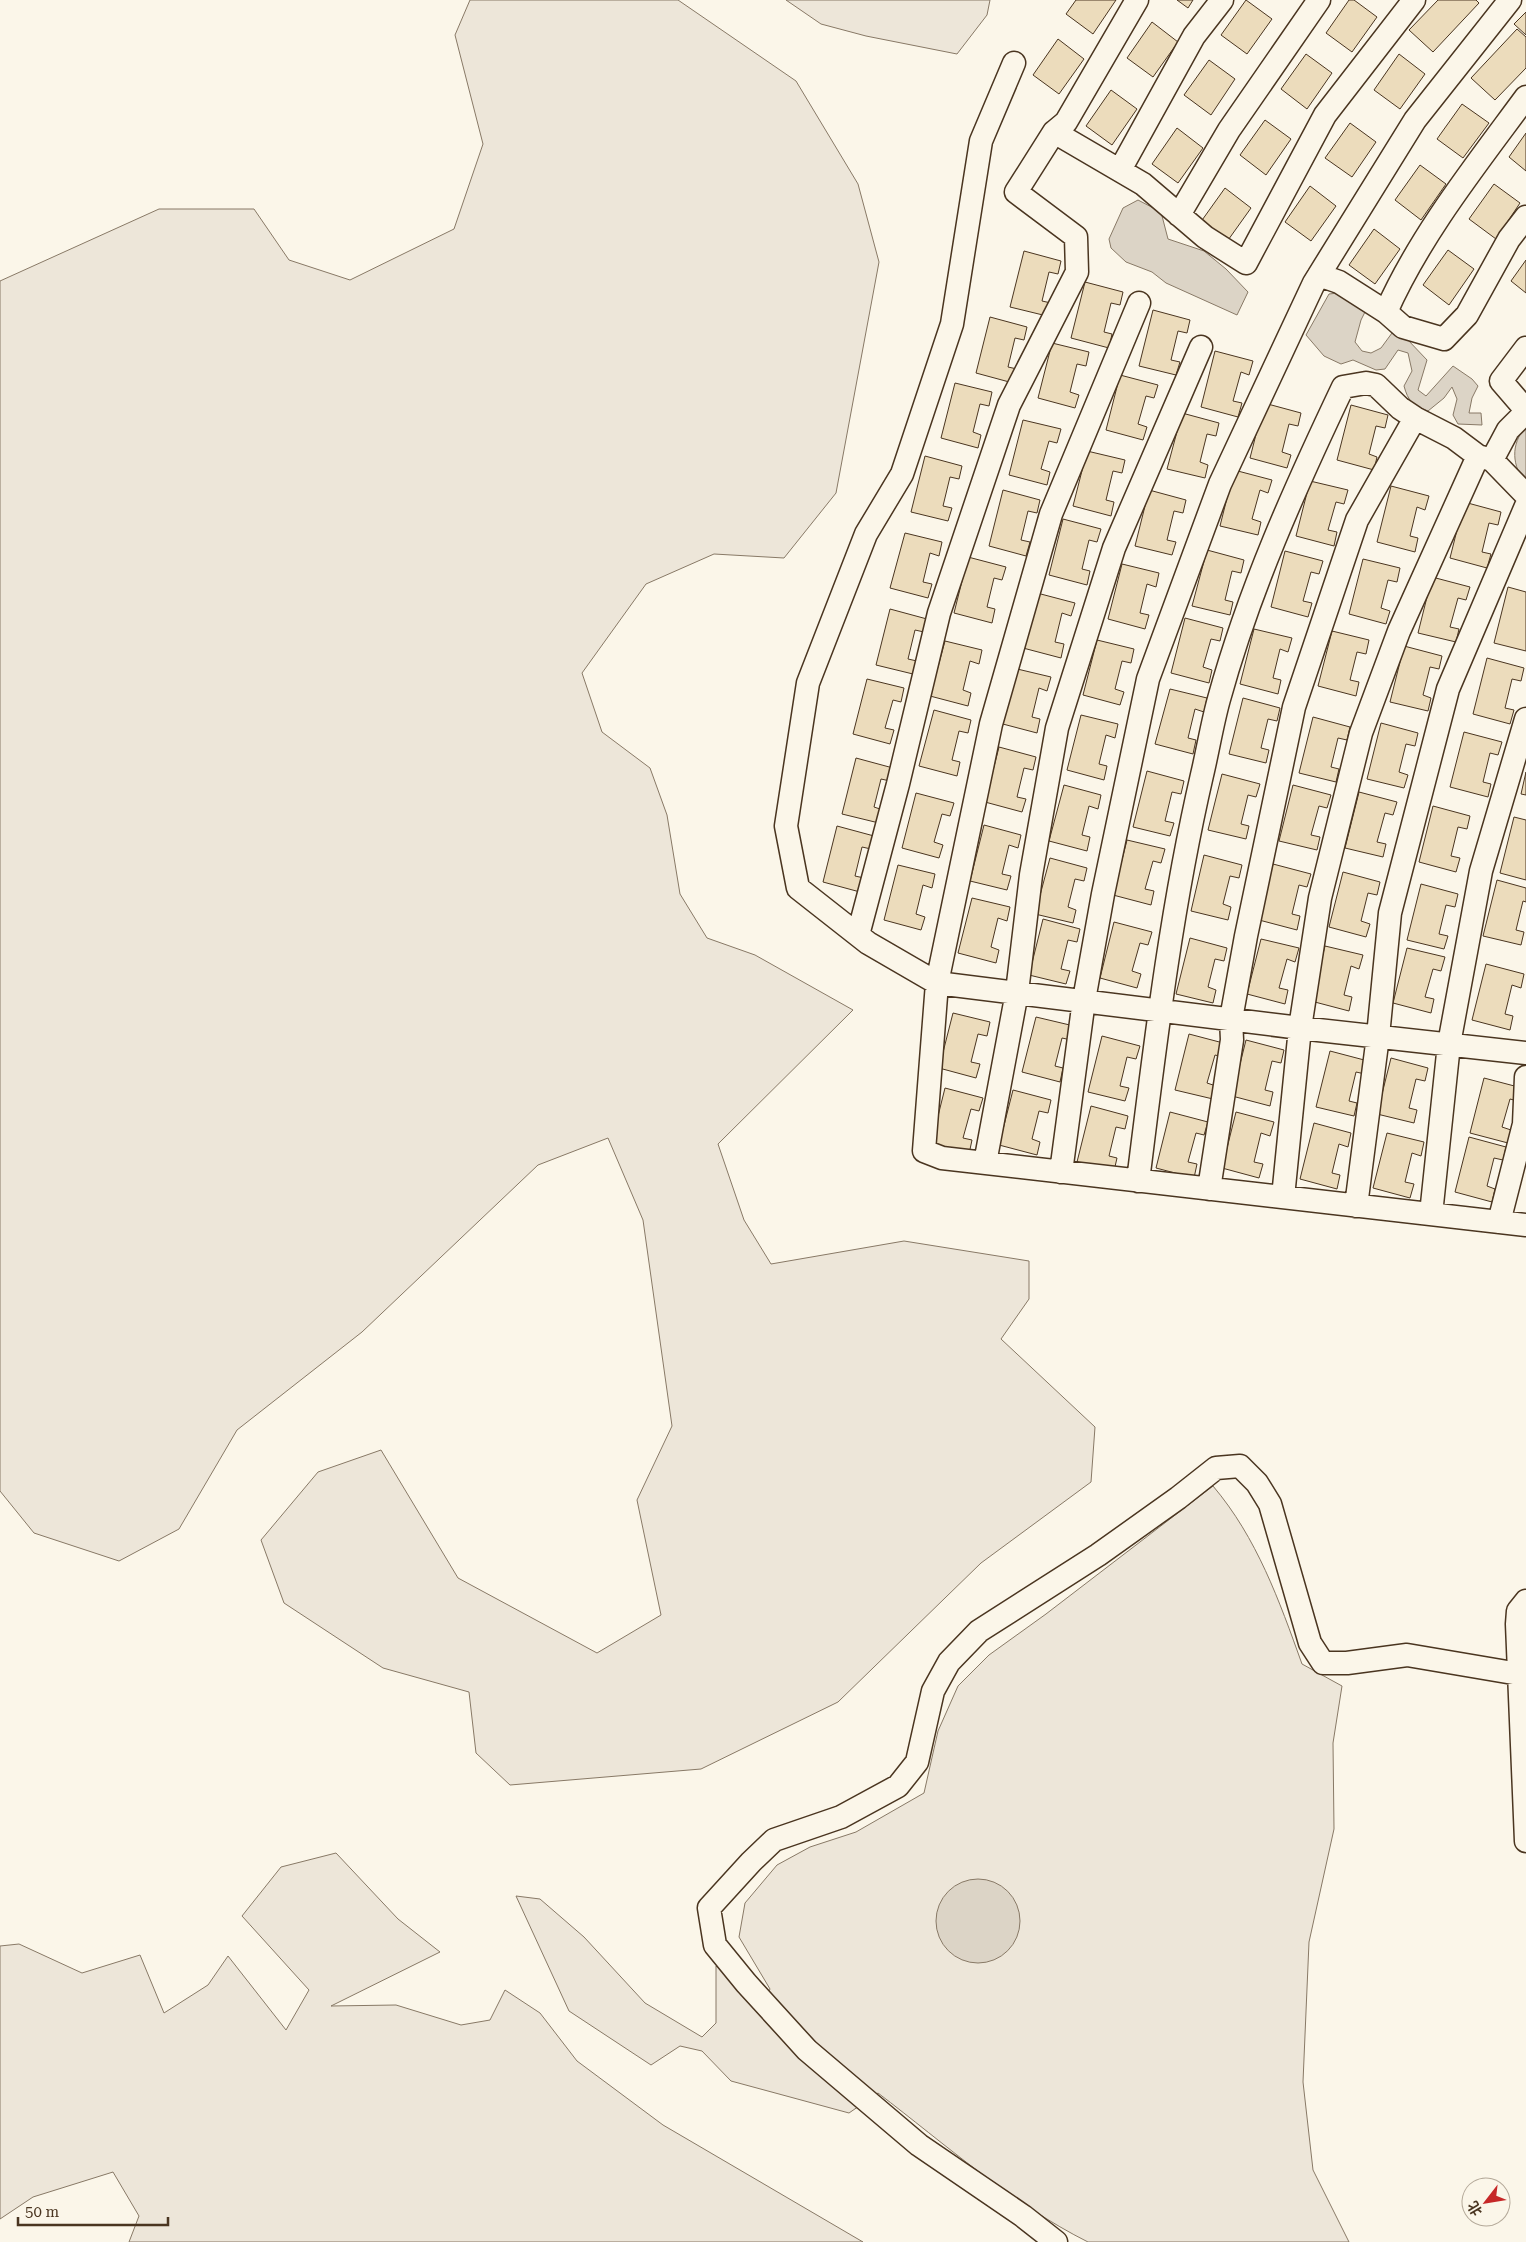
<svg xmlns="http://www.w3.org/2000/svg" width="1526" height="2242" font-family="'Roboto Serif','Noto Sans SC',serif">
  <rect width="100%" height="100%" fill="#fbf6e9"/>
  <path fill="#ede6d9" stroke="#887966" d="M 470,0 L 678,0 L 796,81 L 858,184 L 879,262 L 836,493 L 784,558 L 714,554 L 646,584 L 582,673 L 602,732 L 650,768 L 667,815 L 680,894 L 707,938 L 755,955 L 853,1010 L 718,1144 L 744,1220 L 771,1264 L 904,1241 L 1029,1261 L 1029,1299 L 1001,1339 L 1095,1427 L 1091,1482 L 981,1563 L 838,1702 L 701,1769 L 510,1785 L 476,1753 L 469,1692 L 383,1668 L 284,1603 L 261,1540 L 318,1472 L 381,1450 L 458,1578 L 597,1653 L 661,1615 L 637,1500 L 672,1426 L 643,1220 L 608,1138 L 538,1165 L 362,1332 L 237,1430 L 179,1529 L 119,1561 L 34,1533 L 0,1491 L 0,281 L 159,209 L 254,209 L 289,260 L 350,280 L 454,229 L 483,144 L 455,35 Z
    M 786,0 L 990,0 L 987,15 L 957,54 L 866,36 L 821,24 Z
    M 1213,1486 C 1257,1538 1279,1600 1302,1664 L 1342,1686 L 1333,1743 L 1334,1829 L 1309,1942 L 1303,2082 L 1313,2170 L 1349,2242 L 1088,2242 C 1012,2204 945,2144 878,2093 L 849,2113 L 731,2081 L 702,2051 L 680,2046 L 651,2065 L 569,2011 L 516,1896 L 540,1899 L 584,1937 L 645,2003 L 702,2037 L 716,2023 L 716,1966 L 768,1993 L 770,1989 L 739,1937 L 745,1903 L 777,1865 L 810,1847 L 856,1832 L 924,1793 L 938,1731 L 958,1686 L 989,1655 L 1046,1614 Z
    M 336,1853 L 398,1919 L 440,1952 L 331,2006 L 396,2005 L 461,2025 L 490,2020 L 505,1990 L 540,2013 L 577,2061 L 663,2125 L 863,2242 L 129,2242 L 139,2216 L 113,2172 L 33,2197 L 0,2219 L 0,1946 L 19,1944 L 82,1973 L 140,1955 L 164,2013 L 208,1985 L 228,1956 L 286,2030 L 309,1990 L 242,1916 L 281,1867 Z"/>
  <path fill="#dcd4c6" stroke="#887966" d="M 1138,200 L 1161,212 L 1168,239 L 1204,251 L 1226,269 L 1248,292 L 1237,315 L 1166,283 L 1152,272 L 1126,262 L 1111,248 L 1109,239 L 1123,208 Z
    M 1346,292 L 1365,312 L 1361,320 L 1355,342 L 1362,351 L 1371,353 L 1381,348 L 1392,333 L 1407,339 L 1427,360 L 1418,390 L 1426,396 L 1453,366 L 1472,379 L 1478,386 L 1472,398 L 1469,413 L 1481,413 L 1482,425 L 1458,424 L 1453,415 L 1457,399 L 1452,387 L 1444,398 L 1428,411 C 1413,406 1408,401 1404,386 L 1412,371 L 1408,353 L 1398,350 L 1385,369 L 1376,370 L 1353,360 L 1341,364 L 1324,356 L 1306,335 L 1329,294 Z
    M 1526,426 L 1526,484 C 1512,466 1510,445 1526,426 Z
    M936 1921a42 42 0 1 1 84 0a42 42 0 1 1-84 0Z"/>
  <path fill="#ecdcbc" stroke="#4a3520" d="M 1076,0 L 1116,0 L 1093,34 L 1066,14 Z
    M 1177,0 L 1193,0 L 1188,8 Z
    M 1246,0 L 1272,19 L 1247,54 L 1221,35 Z
    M 1349,0 L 1354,0 L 1377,17 L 1352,52 L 1326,33 Z
    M 1438,0 L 1476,0 L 1479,3 L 1433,52 L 1409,30 Z
    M 1526,12 L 1526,35 L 1514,24 Z
    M 1152,22 L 1178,42 L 1153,77 L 1127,58 Z
    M 1517,29 L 1526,37 L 1526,68 L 1495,100 L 1471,78 Z
    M 1058,39 L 1084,59 L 1059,94 L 1033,75 Z
    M 1306,54 L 1332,73 L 1307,109 L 1281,89 Z
    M 1399,54 L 1425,74 L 1400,109 L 1374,90 Z
    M 1209,60 L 1235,79 L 1211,115 L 1184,95 Z
    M 1111,90 L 1137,109 L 1112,145 L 1086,126 Z
    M 1462,104 L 1489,123 L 1463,158 L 1437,139 Z
    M 1265,120 L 1291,139 L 1266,175 L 1240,155 Z
    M 1350,123 L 1376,142 L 1352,177 L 1325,158 Z
    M 1177,128 L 1203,148 L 1178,183 L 1152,164 Z
    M 1526,133 L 1526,171 L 1509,157 Z
    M 1420,165 L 1446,184 L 1421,220 L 1395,200 Z
    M 1494,184 L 1520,203 L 1496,239 L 1469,219 Z
    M 1310,186 L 1336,206 L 1311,241 L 1285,222 Z
    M 1225,188 L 1251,208 L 1226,243 L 1200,223 Z
    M 1374,229 L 1400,249 L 1375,284 L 1349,265 Z
    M 1448,250 L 1474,269 L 1449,305 L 1423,285 Z
    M 1024,251 L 1061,261 L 1058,274 L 1049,272 L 1042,301 L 1051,303 L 1047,316 L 1010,307 Z
    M 1526,260 L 1526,293 L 1511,281 Z
    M 1085,282 L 1123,292 L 1120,305 L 1111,303 L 1104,332 L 1112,334 L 1109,348 L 1071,338 Z
    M 1153,310 L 1190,320 L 1187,333 L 1178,331 L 1171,360 L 1180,362 L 1176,375 L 1139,366 Z
    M 990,317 L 1027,327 L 1024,340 L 1015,338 L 1008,367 L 1017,369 L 1013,383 L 976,373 Z
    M 1052,343 L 1089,352 L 1086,366 L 1077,364 L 1070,392 L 1079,395 L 1075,408 L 1038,398 Z
    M 1215,351 L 1253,361 L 1249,375 L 1241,372 L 1233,401 L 1242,403 L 1238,417 L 1201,407 Z
    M 1120,375 L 1158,385 L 1154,398 L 1146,396 L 1138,424 L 1147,427 L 1143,440 L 1106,430 Z
    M 955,383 L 992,392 L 989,406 L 980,404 L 973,432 L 981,435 L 978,448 L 941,438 Z
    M 1264,403 L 1301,413 L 1298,426 L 1289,424 L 1282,452 L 1291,455 L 1287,468 L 1250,458 Z
    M 1351,405 L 1388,415 L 1385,428 L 1376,426 L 1369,454 L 1377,457 L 1374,470 L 1337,460 Z
    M 1182,413 L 1219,423 L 1216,436 L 1207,434 L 1200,462 L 1208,465 L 1205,478 L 1167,469 Z
    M 1023,420 L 1061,429 L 1057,443 L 1049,441 L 1041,469 L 1050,472 L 1047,485 L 1009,475 Z
    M 1087,451 L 1125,460 L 1122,473 L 1113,471 L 1106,500 L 1114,502 L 1111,516 L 1073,506 Z
    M 925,456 L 962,466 L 959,479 L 950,477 L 943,506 L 952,508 L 948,521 L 911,512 Z
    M 1234,470 L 1272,480 L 1268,493 L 1260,490 L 1252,519 L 1261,522 L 1258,535 L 1220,526 Z
    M 1310,481 L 1348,490 L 1344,504 L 1336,502 L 1328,530 L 1337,532 L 1334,546 L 1296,536 Z
    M 1391,486 L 1429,496 L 1425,510 L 1417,507 L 1410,536 L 1418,538 L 1415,552 L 1377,542 Z
    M 1003,490 L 1040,500 L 1037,513 L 1028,511 L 1021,540 L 1030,542 L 1026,556 L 989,546 Z
    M 1149,490 L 1186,500 L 1183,513 L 1174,511 L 1167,540 L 1176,542 L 1172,555 L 1135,546 Z
    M 1464,502 L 1501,512 L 1498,525 L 1489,523 L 1482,552 L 1491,554 L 1487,568 L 1450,558 Z
    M 1063,519 L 1101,529 L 1097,542 L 1089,540 L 1082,569 L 1090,571 L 1087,585 L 1049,575 Z
    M 905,533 L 942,542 L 939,556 L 930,553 L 923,582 L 932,584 L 928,598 L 890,588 Z
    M 1207,550 L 1244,560 L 1241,573 L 1232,571 L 1225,600 L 1233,602 L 1230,615 L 1192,606 Z
    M 1285,551 L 1323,561 L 1319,574 L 1311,572 L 1303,601 L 1312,603 L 1308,617 L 1271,607 Z
    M 968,557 L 1006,567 L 1002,580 L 994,578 L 987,607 L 995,609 L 992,623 L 954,613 Z
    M 1363,559 L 1400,568 L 1397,582 L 1388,580 L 1381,608 L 1390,611 L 1386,624 L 1349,614 Z
    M 1122,564 L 1159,573 L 1156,587 L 1147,584 L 1140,613 L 1149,615 L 1145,629 L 1108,619 Z
    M 1432,577 L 1470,587 L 1466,600 L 1458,598 L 1450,627 L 1459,629 L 1456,642 L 1418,633 Z
    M 1508,587 L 1526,592 L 1526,651 L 1494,643 Z
    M 1037,593 L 1075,603 L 1071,616 L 1062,613 L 1055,642 L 1064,644 L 1061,658 L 1023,648 Z
    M 890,609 L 927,619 L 924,632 L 915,630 L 908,659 L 917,661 L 913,674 L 876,665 Z
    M 1185,618 L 1223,628 L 1220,641 L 1211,639 L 1203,667 L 1212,670 L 1209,683 L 1171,673 Z
    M 1254,629 L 1292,638 L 1288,652 L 1280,649 L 1273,678 L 1281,680 L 1278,694 L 1240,684 Z
    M 1332,631 L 1369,640 L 1366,654 L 1357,652 L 1350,680 L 1359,682 L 1356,696 L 1318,686 Z
    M 1097,640 L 1134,649 L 1131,663 L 1122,661 L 1115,689 L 1124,692 L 1120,705 L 1083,695 Z
    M 945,641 L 982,650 L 979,664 L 970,661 L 963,690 L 971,693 L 968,706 L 930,696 Z
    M 1404,646 L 1442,656 L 1439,669 L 1430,667 L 1423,695 L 1431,698 L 1428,711 L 1390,702 Z
    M 1487,658 L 1524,668 L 1521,681 L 1512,679 L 1505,708 L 1514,710 L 1510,724 L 1473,714 Z
    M 1013,668 L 1051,677 L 1047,691 L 1039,688 L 1032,717 L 1040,719 L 1037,733 L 999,723 Z
    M 867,679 L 904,688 L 901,702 L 893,700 L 885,728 L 894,730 L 890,744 L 853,734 Z
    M 1170,689 L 1207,698 L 1204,712 L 1195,709 L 1188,738 L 1196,740 L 1193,754 L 1155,744 Z
    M 1243,698 L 1280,708 L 1277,721 L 1268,719 L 1261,748 L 1269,750 L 1266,763 L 1229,754 Z
    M 934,710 L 971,720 L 968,733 L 959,731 L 952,760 L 960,762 L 957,776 L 919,766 Z
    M 1081,715 L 1118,724 L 1115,738 L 1106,735 L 1099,764 L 1107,766 L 1104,780 L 1067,770 Z
    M 1313,717 L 1350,727 L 1347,740 L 1338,738 L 1331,767 L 1339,769 L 1336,782 L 1299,773 Z
    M 1381,723 L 1418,733 L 1415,746 L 1406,744 L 1399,772 L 1408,775 L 1404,788 L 1367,779 Z
    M 1464,732 L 1502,742 L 1498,755 L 1490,753 L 1483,782 L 1491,784 L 1488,797 L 1450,787 Z
    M 999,747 L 1036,757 L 1033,770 L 1024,768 L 1017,797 L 1026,799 L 1022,812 L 985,802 Z
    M 856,758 L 893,768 L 890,781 L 881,779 L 874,807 L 883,810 L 879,823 L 842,814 Z
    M 1147,771 L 1184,781 L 1181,794 L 1172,792 L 1165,821 L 1174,823 L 1170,836 L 1133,827 Z
    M 1526,772 L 1526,795 L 1521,794 Z
    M 1222,774 L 1260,784 L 1256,797 L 1248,795 L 1241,824 L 1249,826 L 1246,839 L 1208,830 Z
    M 1064,785 L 1101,795 L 1098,809 L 1089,806 L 1082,835 L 1090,837 L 1087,851 L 1049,841 Z
    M 1293,785 L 1331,795 L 1327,808 L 1319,806 L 1311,835 L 1320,837 L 1317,850 L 1279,841 Z
    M 1359,792 L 1397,802 L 1393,815 L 1385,813 L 1377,842 L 1386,844 L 1383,857 L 1345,848 Z
    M 916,793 L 954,803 L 950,816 L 942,814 L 934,842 L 943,845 L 939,858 L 902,848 Z
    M 1433,806 L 1470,816 L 1467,829 L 1458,827 L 1451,856 L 1460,858 L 1456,872 L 1419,862 Z
    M 1514,817 L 1526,820 L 1526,880 L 1500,873 Z
    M 984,825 L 1021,835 L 1018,848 L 1009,845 L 1002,874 L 1011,876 L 1007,890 L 970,881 Z
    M 837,826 L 874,836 L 871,849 L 862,847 L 855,876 L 864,878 L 860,892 L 823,882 Z
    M 1127,840 L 1165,849 L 1161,863 L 1153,861 L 1145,889 L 1154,891 L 1151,905 L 1113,895 Z
    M 1204,855 L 1242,865 L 1239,878 L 1230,876 L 1223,904 L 1231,907 L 1228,920 L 1191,911 Z
    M 1050,858 L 1087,868 L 1084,881 L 1075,879 L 1068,907 L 1076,910 L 1073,923 L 1035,914 Z
    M 1273,864 L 1311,874 L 1307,887 L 1299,885 L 1292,914 L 1300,916 L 1297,930 L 1259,920 Z
    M 898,865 L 935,874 L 932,888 L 923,885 L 916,914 L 925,917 L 921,930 L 884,920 Z
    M 1343,872 L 1380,882 L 1377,895 L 1368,893 L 1361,921 L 1370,924 L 1366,937 L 1329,927 Z
    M 1497,880 L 1526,888 L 1526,902 L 1523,901 L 1516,930 L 1524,932 L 1521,945 L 1483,936 Z
    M 1421,884 L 1458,894 L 1455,907 L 1446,905 L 1439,934 L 1448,936 L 1444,949 L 1407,940 Z
    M 972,898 L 1010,907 L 1007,921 L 998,918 L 991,947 L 999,950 L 996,963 L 958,953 Z
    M 1043,919 L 1080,929 L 1077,942 L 1068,940 L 1061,969 L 1070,971 L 1066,984 L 1029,975 Z
    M 1114,922 L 1152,932 L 1148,945 L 1140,943 L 1132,971 L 1141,974 L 1137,988 L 1100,978 Z
    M 1190,938 L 1227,948 L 1224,961 L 1215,959 L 1208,987 L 1216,990 L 1213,1003 L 1176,994 Z
    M 1261,939 L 1299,948 L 1295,962 L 1287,959 L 1279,988 L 1288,990 L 1285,1004 L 1247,994 Z
    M 1325,946 L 1363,955 L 1359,969 L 1351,966 L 1344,995 L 1352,997 L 1349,1011 L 1311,1001 Z
    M 1407,948 L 1445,957 L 1441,971 L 1433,969 L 1425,997 L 1434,999 L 1431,1013 L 1393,1003 Z
    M 1486,964 L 1524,974 L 1521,988 L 1512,985 L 1505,1014 L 1513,1016 L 1510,1030 L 1472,1020 Z
    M 953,1013 L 990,1022 L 987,1036 L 978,1034 L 971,1062 L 980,1064 L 976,1078 L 939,1068 Z
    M 1036,1017 L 1074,1026 L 1071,1040 L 1062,1038 L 1055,1066 L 1063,1068 L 1060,1082 L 1022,1072 Z
    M 1189,1034 L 1227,1044 L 1223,1057 L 1215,1055 L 1207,1083 L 1216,1086 L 1213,1099 L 1175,1090 Z
    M 1102,1036 L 1140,1046 L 1136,1059 L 1127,1057 L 1120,1086 L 1129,1088 L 1125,1101 L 1088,1092 Z
    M 1246,1040 L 1284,1050 L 1281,1063 L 1272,1061 L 1265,1090 L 1273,1092 L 1270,1106 L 1232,1096 Z
    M 1330,1051 L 1368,1061 L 1365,1074 L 1356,1072 L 1349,1101 L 1357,1103 L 1354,1116 L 1316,1107 Z
    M 1391,1058 L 1428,1068 L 1425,1081 L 1416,1079 L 1409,1108 L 1417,1110 L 1414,1123 L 1377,1114 Z
    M 1484,1078 L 1522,1088 L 1518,1101 L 1510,1099 L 1502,1127 L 1511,1130 L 1508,1143 L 1470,1133 Z
    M 945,1088 L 983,1098 L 979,1111 L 971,1109 L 963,1138 L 972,1140 L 969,1154 L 931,1144 Z
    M 1013,1090 L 1051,1100 L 1048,1113 L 1039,1111 L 1032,1139 L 1040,1142 L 1037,1155 L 999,1145 Z
    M 1091,1106 L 1128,1116 L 1125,1129 L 1116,1127 L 1109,1156 L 1117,1158 L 1114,1171 L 1077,1162 Z
    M 1170,1112 L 1208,1122 L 1204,1135 L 1196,1133 L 1188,1162 L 1197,1164 L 1194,1178 L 1156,1168 Z
    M 1236,1112 L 1274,1122 L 1270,1136 L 1261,1133 L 1254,1162 L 1263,1164 L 1259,1178 L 1222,1168 Z
    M 1314,1123 L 1351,1133 L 1348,1147 L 1339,1144 L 1332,1173 L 1340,1175 L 1337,1189 L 1300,1179 Z
    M 1387,1133 L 1424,1142 L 1421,1156 L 1412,1153 L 1405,1182 L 1414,1184 L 1410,1198 L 1373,1188 Z
    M 1469,1137 L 1506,1147 L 1503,1160 L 1494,1158 L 1487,1186 L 1495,1189 L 1492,1202 L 1455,1192 Z"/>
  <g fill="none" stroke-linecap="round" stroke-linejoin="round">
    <defs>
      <path id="minor" d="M 1014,63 L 981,141 L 952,324 L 902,474 L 866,534 L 808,683 L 786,826 L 798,888 L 868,943 L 937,983 L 1300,1028 L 1526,1053
        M 1054,132 L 1066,122 L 1137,0
        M 1120,170 L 1194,36 L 1222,0
        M 1179,215 L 1229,130 L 1319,0
        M 1319,275 L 1339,282 L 1386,312 L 1403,327 L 1444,339 L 1467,315 L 1509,239 L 1526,217
        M 1139,303 L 1051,514 L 991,724 L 937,983 L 924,1151 L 942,1158 L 1526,1225
        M 1386,312 C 1420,235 1476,165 1526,97
        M 1526,348 L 1501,381 L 1526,410
        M 1492,460 L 1508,430 L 1526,412
        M 858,935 L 898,784 L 939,613 L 1009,405 L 1077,272 L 1076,237 L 1016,192 L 1054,132 L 1143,184 L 1205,237 L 1246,263 L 1325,115 L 1414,0
        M 985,1163 L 1017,992 L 1031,875 L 1057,728 L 1114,548 L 1201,347
        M 1061,1172 L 1084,1000 L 1103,894 L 1148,679 L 1220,484 L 1314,283 L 1415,120 L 1510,0
        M 1138,1181 C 1155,1045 1171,909 1202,775 C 1208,750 1212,724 1219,699 C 1249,590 1295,488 1343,387 L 1366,383 L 1376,385 L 1400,408 L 1415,418 L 1454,438 L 1478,456 L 1492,460 L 1526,495
        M 1209,1189 L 1232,1040 L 1231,1019 L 1246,936 L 1294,707 L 1357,520 L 1415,418
        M 1283,1197 L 1300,1028 L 1320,898 L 1361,733 L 1399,631 L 1478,456
        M 1356,1206 L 1378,1036 L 1390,913 L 1448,689 L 1526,506
        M 1431,1214 L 1449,1044 L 1481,871 L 1526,719
        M 1499,1222 L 1524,1124 L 1526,1077
        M 1526,1601 L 1518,1611 L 1517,1624 L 1526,1841
        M 1056,2242 L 1023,2216 L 919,2145 L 807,2050 L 746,1983 L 715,1945 L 709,1908 L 751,1862 L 774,1840 L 841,1817 L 898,1786 L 917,1762 L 933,1691 L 949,1662 L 979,1631 L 1098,1555 L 1178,1498 L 1216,1468 L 1240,1466 L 1257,1483 L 1270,1504 L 1310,1643 L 1323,1663 L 1347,1663 L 1407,1655 L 1519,1674"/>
    </defs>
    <use href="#minor" stroke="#4a3520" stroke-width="25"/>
    <use href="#minor" stroke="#fbf6e9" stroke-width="22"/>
  </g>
  <g transform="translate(1486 2202) rotate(239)"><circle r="24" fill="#fbf6e9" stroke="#b4a999"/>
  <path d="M0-4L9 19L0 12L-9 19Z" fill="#c62828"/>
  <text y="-8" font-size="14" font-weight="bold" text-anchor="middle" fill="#4a3520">北</text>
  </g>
  <path d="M18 2217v8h150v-8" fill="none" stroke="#4a3520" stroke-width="2.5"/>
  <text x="25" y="2217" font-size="15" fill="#4a3520" stroke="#fbf6e9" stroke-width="4" paint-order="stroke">50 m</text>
</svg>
